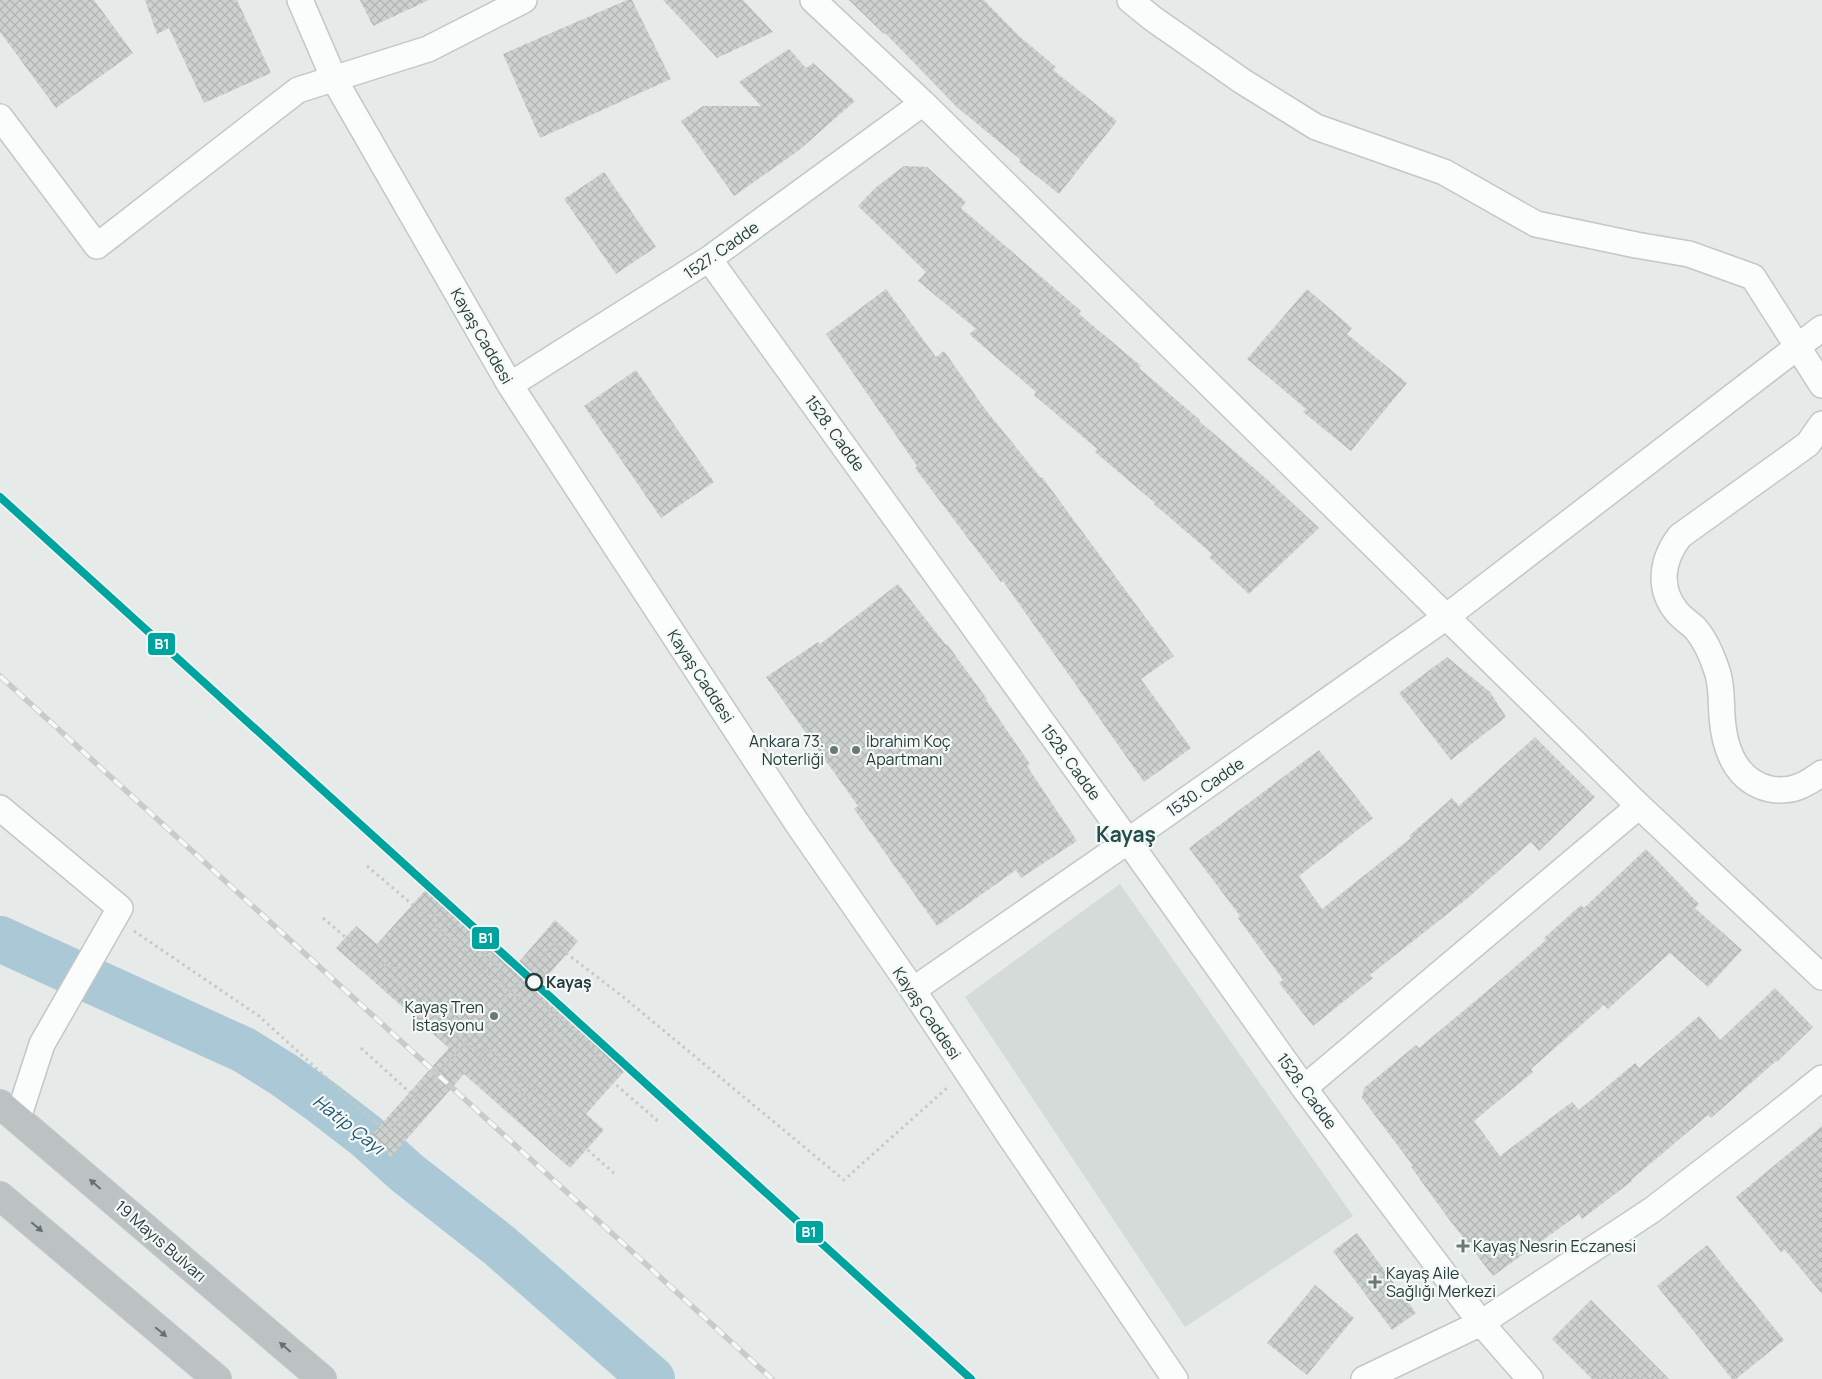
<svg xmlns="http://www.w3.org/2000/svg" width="1822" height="1379" font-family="Manrope,sans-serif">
  <defs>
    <pattern id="building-cross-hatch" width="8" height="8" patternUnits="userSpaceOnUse" patternTransform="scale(1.25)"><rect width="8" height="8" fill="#cdd1d0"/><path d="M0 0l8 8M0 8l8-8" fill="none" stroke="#b0b4b3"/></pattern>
  </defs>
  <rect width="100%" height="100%" fill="#e6eae9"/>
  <path fill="#d4dbd9" d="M 1120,884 L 1353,1216 L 1185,1327 L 965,997 Z"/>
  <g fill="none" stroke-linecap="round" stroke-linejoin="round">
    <path stroke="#aac8d5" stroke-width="46" d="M 0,939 L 244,1050 L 284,1075 L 322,1102 L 366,1136 L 407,1173 L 500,1246 L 652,1379"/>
  </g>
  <path fill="url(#building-cross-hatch)" d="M 0,0 L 94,0 L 133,53 L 56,108 L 0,32 Z
    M 145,0 L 237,0 L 271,73 L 204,103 L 169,28 L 157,34 Z
    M 360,0 L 429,0 L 373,26 Z
    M 627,0 L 632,0 L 671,79 L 540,138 L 503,54 Z
    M 663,0 L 743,0 L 773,32 L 717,58 Z
    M 849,0 L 984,0 L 1019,36 L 1056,67 L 1053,70 L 1117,121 L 1059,194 L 1019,162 L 1021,160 L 958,108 L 885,33 L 884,34 Z
    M 789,49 L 806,68 L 813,63 L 855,101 L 798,151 L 734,196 L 681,121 L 703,106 L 761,106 L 739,82 Z
    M 904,166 L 927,167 L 966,202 L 961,208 L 1081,311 L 1079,314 L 1141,366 L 1139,368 L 1200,420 L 1199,421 L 1269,481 L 1319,528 L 1249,594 L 1209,557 L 1212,554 L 1154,504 L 1155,503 L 1095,452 L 1097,449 L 1034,395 L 1036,392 L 969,334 L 976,329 L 918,281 L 926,272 L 858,206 L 875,188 Z
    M 604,172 L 656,247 L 616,274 L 564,199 Z
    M 886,289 L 936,357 L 944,351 L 985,409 L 1041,478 L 1042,477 L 1174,656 L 1141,679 L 1191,748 L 1144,782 L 1003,581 L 1001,582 L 915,468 L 917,466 L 826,334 Z
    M 1307,289 L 1352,328 L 1347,334 L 1407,383 L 1351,451 L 1303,412 L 1306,409 L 1247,359 Z
    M 636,370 L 714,482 L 661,518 L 584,406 Z
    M 898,584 L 946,645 L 947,644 L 987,699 L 986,700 L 1030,764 L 1027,766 L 1077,841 L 1021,878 L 1016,870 L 937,926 L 854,809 L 858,806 L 766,677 L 818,642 L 820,644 Z
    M 1447,657 L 1490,692 L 1506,717 L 1451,760 L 1399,693 Z
    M 1535,737 L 1595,797 L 1539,851 L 1531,842 L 1469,897 L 1370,975 L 1373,978 L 1313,1026 L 1279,983 L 1283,980 L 1238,918 L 1240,916 L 1189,848 L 1319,750 L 1373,818 L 1299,876 L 1322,909 L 1411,838 L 1409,836 L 1452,798 L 1459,806 Z
    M 1646,849 L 1699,904 L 1695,908 L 1742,950 L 1708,987 L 1670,953 L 1608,1009 L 1604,1005 L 1531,1069 L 1533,1072 L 1474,1121 L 1500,1156 L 1572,1102 L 1579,1110 L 1635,1063 L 1639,1068 L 1699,1016 L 1720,1040 L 1775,988 L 1813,1027 L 1777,1062 L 1776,1061 L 1711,1118 L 1708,1115 L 1631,1180 L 1632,1181 L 1582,1219 L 1579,1214 L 1493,1276 L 1448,1218 L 1411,1167 L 1413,1166 L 1362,1098 L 1364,1088 L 1416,1045 L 1419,1048 L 1492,987 L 1546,940 L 1544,938 L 1581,905 L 1584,908 Z
    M 431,884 L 518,963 L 555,920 L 578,941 L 540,984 L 629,1066 L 586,1114 L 604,1130 L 570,1168 L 464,1074 L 391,1157 L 369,1138 L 449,1048 L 336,948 L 356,926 L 377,944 Z
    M 1822,1126 L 1822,1294 L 1785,1250 L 1781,1252 L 1736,1197 Z
    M 1357,1233 L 1416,1313 L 1392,1330 L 1333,1251 Z
    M 1707,1245 L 1784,1340 L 1736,1379 L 1732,1379 L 1657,1286 Z
    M 1315,1285 L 1354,1318 L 1307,1375 L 1267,1343 Z
    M 1591,1300 L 1669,1379 L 1592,1379 L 1552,1339 Z"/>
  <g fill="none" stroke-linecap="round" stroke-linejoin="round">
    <defs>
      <path id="minor" d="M 300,0 L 334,79 L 510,385 L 797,823 L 913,990 L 1009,1135 L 1175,1379
        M 813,0 L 923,103 L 1639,806 L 1822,977
        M 1130,0 L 1152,18 L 1242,81 L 1316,127 L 1444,172 L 1536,224 L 1636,245 L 1689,254 L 1753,277 L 1822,385
        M 0,117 L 97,246 L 298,90 L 428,49 L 524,0
        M 709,259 L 1128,841 L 1304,1088 L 1481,1323 L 1530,1379
        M 510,385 L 709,259 L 923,103
        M 1822,424 L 1808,444 L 1680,536 C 1662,559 1657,588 1677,612 C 1682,618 1688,622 1694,627 C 1706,640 1713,658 1718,674 C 1722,688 1721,701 1722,716 C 1724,747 1735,781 1770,789 C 1791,793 1806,785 1822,773
        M 0,808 L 120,908 L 42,1044 L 18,1118
        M 913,990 L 1128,841 L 1446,617 L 1822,328
        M 1304,1088 L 1639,806
        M 1364,1379 L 1481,1323 L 1652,1210 L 1772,1118 L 1822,1078"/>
      <path id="highway" d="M 0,1104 L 322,1379
        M 0,1196 L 217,1379"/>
    </defs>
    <use href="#minor" stroke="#c3c7c6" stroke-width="28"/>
    <use href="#highway" stroke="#c2c9c8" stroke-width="30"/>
    <path stroke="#c2cac9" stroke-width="3" stroke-dasharray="2.5 4" stroke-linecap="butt" d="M 367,866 L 421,912 L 439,915 L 498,966 L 504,984
      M 323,918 L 377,964 L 396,967 L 454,1018 L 461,1039
      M 435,925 L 581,1055
      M 134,931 L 259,1016 L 376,1123
      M 566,953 L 622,996 L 844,1180 L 948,1087
      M 392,977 L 537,1107
      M 514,995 L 538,1000 L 593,1050 L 598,1069 L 660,1123
      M 470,1047 L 494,1052 L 549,1102 L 555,1121 L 616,1175
      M 361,1048 L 417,1099"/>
    <use href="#minor" stroke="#fbfcfc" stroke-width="25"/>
    <use href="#highway" stroke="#bcc2c2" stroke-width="28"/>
    <defs>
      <path id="rail" d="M 0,676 L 772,1379"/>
    </defs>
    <use href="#rail" stroke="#c7cbca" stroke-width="5.5"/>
    <use href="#rail" stroke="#f4f9f7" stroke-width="4" stroke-dasharray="11" stroke-linecap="butt"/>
    <path stroke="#c2cac9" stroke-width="3" stroke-dasharray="2.5 4" stroke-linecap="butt" d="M 376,1123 L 387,1133 L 510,991 L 555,943 L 566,953"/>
    <defs>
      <path id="rail-1" d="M 0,497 L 971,1379"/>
    </defs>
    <use href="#rail-1" stroke="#f4f9f7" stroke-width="11"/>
    <use href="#rail-1" stroke="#00a49f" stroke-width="8"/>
  </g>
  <defs><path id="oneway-solid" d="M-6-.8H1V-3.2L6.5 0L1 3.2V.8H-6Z" transform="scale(1.25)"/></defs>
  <g fill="#617270">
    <use href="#oneway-solid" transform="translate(95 1184) rotate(-139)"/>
    <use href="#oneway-solid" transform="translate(37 1227) rotate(40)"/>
    <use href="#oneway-solid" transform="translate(161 1332) rotate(40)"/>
    <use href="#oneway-solid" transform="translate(285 1347) rotate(-139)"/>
  </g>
  <g fill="#697977" stroke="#f4f9f7" stroke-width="2">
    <circle cx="834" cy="750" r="5"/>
    <circle cx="856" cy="750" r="5"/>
    <circle cx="494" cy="1016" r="5"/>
    <path d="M1460.5 1238.5h5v5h5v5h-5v5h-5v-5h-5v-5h5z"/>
    <path d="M1372.5 1274.5h5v5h5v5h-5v5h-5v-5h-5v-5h5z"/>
  </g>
  <circle fill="#f4f9f7" stroke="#253c3a" stroke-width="2.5" cx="534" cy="982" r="8"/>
  <g text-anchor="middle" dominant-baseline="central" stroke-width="4.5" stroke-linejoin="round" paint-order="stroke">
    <g font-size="16" fill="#253c3a" stroke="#f4f9f7">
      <text transform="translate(721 250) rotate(-35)">1527. Cadde</text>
      <text transform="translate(482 336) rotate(60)">Kayaş Caddesi</text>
      <text transform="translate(835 433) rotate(54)">1528. Cadde</text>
      <text transform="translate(701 676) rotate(57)">Kayaş Caddesi</text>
      <text transform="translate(1071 762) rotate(54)">1528. Cadde</text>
      <text transform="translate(1205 787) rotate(-35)">1530. Cadde</text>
      <text transform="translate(927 1013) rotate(56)">Kayaş Caddesi</text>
      <text transform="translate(1307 1091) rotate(54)">1528. Cadde</text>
      <text transform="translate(161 1241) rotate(41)">19 Mayıs Bulvarı</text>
    </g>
    <g font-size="16" fill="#253c3a" stroke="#f4f9f7" text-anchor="start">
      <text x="824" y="741" text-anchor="end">Ankara 73.<tspan x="824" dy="18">Noterliği</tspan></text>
      <text x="866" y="741">İbrahim Koç<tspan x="866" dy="18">Apartmanı</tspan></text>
      <text x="484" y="1007" text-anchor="end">Kayaş Tren<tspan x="484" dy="18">İstasyonu</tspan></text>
      <text x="1473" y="1246">Kayaş Nesrin Eczanesi</text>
      <text x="1386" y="1273">Kayaş Aile<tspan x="1386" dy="18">Sağlığı Merkezi</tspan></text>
    </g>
    <g font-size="16" font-weight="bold" fill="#253c3a" stroke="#f4f9f7" text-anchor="start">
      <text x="546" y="982">Kayaş</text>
    </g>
    <g font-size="18" font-style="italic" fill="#245974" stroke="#f4f9f7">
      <text transform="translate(349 1124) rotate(38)">Hatip Çayı</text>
    </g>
    <g font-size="21" font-weight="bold" fill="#224d4a" stroke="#f4f9f7">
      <text x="1126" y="834">Kayaş</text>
    </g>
  </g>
  <g stroke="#f4f9f7" stroke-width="2">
    <rect x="147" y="632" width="29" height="24" rx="5" fill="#00a49f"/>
    <rect x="471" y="926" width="29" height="24" rx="5" fill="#00a49f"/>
    <rect x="795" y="1220" width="29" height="24" rx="5" fill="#00a49f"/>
  </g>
  <g font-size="14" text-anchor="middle" font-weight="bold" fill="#fff">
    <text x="162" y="649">B1</text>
    <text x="486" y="943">B1</text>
    <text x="809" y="1237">B1</text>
  </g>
</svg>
